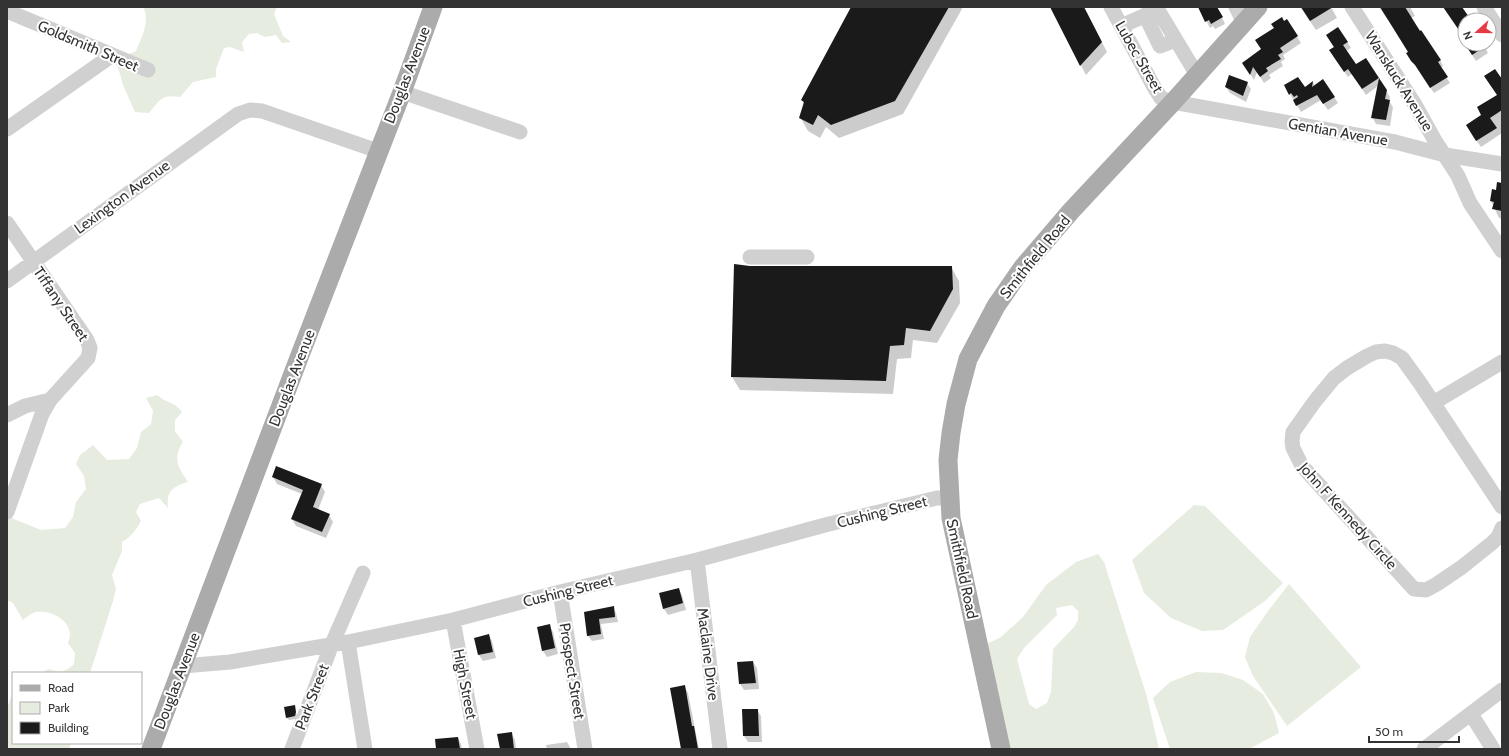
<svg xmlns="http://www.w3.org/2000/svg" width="1509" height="756" font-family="Cabin,sans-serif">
  <rect width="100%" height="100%" fill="#fff"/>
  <path fill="#e6ecdf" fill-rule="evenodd" d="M 143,7 L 277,7 L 274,14 L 283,36 L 291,42 L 282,43 L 276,35 L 265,37 L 257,33 L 249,34 L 242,42 L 244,52 L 230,47 L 224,48 L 216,69 L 216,77 L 193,82 L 180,97 C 161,94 160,100 149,113 L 135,112 L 123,85 L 116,60 L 136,51 C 141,38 151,21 143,7 Z
    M 157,395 C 166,403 175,402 182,412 L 175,420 L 175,431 L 183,442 C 172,459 178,467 188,482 C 173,486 166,491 168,508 L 159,498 L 140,504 L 136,512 L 141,521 C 136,530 131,537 122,542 L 122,551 L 112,575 L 116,589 L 113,601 L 90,673 L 41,673 L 49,669 C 60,673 66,672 74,664 L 75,653 L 68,643 C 69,640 70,637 70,634 C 69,618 49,610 36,612 C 31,613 27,617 23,620 L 13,603 L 7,600 L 7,501 L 9,517 L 41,530 L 65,528 L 73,517 L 76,502 L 86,489 L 84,476 L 76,464 L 80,455 L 93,445 L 107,460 L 129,459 L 137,448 L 141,432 L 151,424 L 153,411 L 146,398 Z
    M 1194,505 L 1205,506 L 1283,583 L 1265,601 L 1223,630 L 1202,631 L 1171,618 L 1144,593 L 1132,560 Z
    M 1098,554 L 1104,562 L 1147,697 L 1159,749 L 999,749 L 977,649 L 1001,637 L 1023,617 L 1046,585 L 1076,562 ZM 1072,605 L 1078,611 L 1078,620 L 1074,627 L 1053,649 L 1051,692 L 1047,703 L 1036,709 L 1029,704 L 1017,659 L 1024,648 L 1057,615 L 1056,608 Z
    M 1289,584 L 1361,667 L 1287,726 L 1253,676 L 1245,657 L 1250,637 L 1268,611 Z
    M 1196,672 L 1221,673 L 1243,680 L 1263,694 L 1274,713 L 1279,733 L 1249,749 L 1170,749 L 1153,698 L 1170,682 Z
    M 13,680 L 13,743 L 71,743 L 69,749 L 7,749 L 7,708 L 12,695 Z"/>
  <path fill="#0003" d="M 852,7 L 963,7 L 903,114 L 839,138 L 826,127 L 820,138 L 808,131 L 800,117 L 804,105 L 802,100 Z
    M 1051,7 L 1084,7 L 1107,52 L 1086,75 Z
    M 1199,7 L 1217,7 L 1225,24 L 1215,29 L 1213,26 L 1210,28 Z
    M 1300,7 L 1331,7 L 1337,18 L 1316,30 Z
    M 1379,7 L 1410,7 L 1415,16 L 1411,18 L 1440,60 L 1443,66 L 1440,68 L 1450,83 L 1434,93 L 1411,59 L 1409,52 L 1388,18 L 1387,19 Z
    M 1452,7 L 1460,7 L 1469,20 L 1465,20 L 1465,43 L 1460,35 L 1462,34 Z
    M 1286,20 L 1301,43 L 1283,55 L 1285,59 L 1281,62 L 1283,66 L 1269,75 L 1271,78 L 1264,83 L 1257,72 L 1254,80 L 1247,69 Z
    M 1327,36 L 1347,42 L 1351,48 L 1346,51 L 1356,66 L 1365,59 L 1390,97 L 1389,101 L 1393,107 L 1390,126 L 1376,124 L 1372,117 L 1378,86 L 1366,95 L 1352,74 L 1348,77 L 1334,57 L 1334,48 Z
    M 1465,44 L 1483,44 L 1488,53 L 1476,61 Z
    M 1502,81 L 1502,133 L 1481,147 L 1470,131 L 1498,95 Z
    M 1313,82 L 1315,86 L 1334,97 L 1338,103 L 1328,110 L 1321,100 L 1301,112 L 1285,86 L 1304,88 Z
    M 1247,83 L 1251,89 L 1246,102 L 1230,93 L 1226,87 Z
    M 1502,192 L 1502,219 L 1499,218 L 1491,201 Z
    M 735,266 L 750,267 L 951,267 L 959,281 L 960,303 L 937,343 L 913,340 L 911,358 L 897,359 L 893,394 L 740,390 L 732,377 Z
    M 273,477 L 321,485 L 325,492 L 318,510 L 329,515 L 333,522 L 326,538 L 296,526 L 292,519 L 302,494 L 277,484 Z
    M 679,589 L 682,595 L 686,610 L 668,615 L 664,609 L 660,594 Z
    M 613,607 L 616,613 L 618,622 L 601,624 L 604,639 L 592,641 L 588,636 L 585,613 Z
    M 549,625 L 553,632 L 558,654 L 547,657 L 543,651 Z
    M 489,635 L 492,641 L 496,658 L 483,661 L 479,655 L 475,639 Z
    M 753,662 L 757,668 L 759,689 L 744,690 L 740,684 L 738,663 Z
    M 684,686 L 688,693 L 699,749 L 682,749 Z
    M 294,706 L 297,716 L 296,719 L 289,720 L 287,718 Z
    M 743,710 L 757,710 L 761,716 L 762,742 L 748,742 L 744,736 Z
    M 511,733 L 515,740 L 516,749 L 501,749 Z
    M 458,738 L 461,744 L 462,749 L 438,749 Z
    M 567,742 L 571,749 L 547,749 L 546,745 Z"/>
  <path fill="#1a1a1a" d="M 851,7 L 949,7 L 895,101 L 831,125 L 818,115 L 813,125 L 799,118 L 804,102 L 801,100 Z
    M 1050,7 L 1084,7 L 1102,42 L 1080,66 Z
    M 1198,7 L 1217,7 L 1223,17 L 1211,24 L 1209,20 L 1205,22 Z
    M 1301,7 L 1333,7 L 1310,21 Z
    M 1380,7 L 1405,7 L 1420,31 L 1421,30 L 1441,60 L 1438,62 L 1448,77 L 1430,88 L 1415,65 L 1411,61 L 1406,53 L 1408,52 Z
    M 1443,7 L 1462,7 L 1469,17 L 1465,20 L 1465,39 Z
    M 1282,17 L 1284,21 L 1287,19 L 1298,36 L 1280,48 L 1283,52 L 1278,55 L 1281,59 L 1266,68 L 1268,71 L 1260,77 L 1253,67 L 1250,75 L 1242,63 L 1261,49 L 1255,40 L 1274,28 L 1271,24 Z
    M 1338,27 L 1348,42 L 1343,45 L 1356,64 L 1366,58 L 1379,78 L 1362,89 L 1348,69 L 1344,72 L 1329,50 L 1334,47 L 1326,35 Z
    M 1465,44 L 1489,44 L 1472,55 Z
    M 1495,69 L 1502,79 L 1502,110 L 1490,118 L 1497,128 L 1476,141 L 1466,125 L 1481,115 L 1477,107 L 1497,95 L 1484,76 Z
    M 1229,75 L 1248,82 L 1243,96 L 1225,87 Z
    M 1298,77 L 1305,87 L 1313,81 L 1312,87 L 1323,79 L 1335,97 L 1323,104 L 1317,95 L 1296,106 L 1293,100 L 1298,97 L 1297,95 L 1294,97 L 1291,93 L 1289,95 L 1284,85 Z
    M 1379,78 L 1387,90 L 1385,99 L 1390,100 L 1386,120 L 1371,118 Z
    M 1497,182 L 1502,183 L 1502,211 L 1492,209 L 1494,202 L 1490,201 L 1492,189 L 1496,190 Z
    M 734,264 L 750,266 L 952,266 L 953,289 L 930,331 L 906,328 L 904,345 L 890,346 L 886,381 L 731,377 Z
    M 276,466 L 322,484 L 313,507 L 330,514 L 322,532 L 291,519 L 303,490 L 272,477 Z
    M 679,588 L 683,603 L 663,609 L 659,593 Z
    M 614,606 L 615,617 L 599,619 L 601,634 L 587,636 L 584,612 Z
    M 550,624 L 555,648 L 542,651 L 537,627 Z
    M 489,634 L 493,652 L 478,655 L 474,638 Z
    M 753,661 L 756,683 L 739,684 L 737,662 Z
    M 685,685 L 692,726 L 694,726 L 698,749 L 681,749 L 670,688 Z
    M 295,705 L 296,712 L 295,716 L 286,718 L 284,707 Z
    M 742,709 L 758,709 L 759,736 L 743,736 Z
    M 512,732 L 514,749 L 500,749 L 497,734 Z
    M 458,737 L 460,749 L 436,749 L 435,739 Z"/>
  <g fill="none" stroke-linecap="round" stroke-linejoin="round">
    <path stroke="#d0d0d0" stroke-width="15" d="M 1111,7 L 1154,87 L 1161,98 L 1173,102 L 1395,142 L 1445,155 L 1502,164
      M 1236,7 L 1244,23
      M 1352,7 L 1414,103 L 1434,139 L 1458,176 L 1470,203 L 1502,251
      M 1484,7 L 1502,35
      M 7,11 L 148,70
      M 1145,15 L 1160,46 L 1176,40
      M 1121,26 L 1158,10 L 1197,75
      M 402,92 L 520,132
      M 7,129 L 111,56
      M 7,223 L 87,340 L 90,348 L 88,358 L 50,400 L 42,414 L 7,512
      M 750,257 L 807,257
      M 7,281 L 238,114 L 250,110 L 262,111 L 378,151
      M 1433,403 L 1502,362
      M 7,415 L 25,406 L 50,400
      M 1502,507 L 1420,383 L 1402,358 L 1393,353 L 1385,351 L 1376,352 L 1367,356 L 1347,368 L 1334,378 L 1315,401 L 1293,432 L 1292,441 L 1293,448 L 1302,466 L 1414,589 L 1426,590 L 1437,584 L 1462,567 L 1492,543 L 1498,537 L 1502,528
      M 697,560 L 720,749
      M 560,592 L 585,749
      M 453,620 L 477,749
      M 348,642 L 365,749
      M 183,666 L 230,662 L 348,642 L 453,620 L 560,592 L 697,560 L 825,525 L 937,498 L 950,498
      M 1471,714 L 1493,749
      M 292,749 L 332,644 L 363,573
      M 1424,749 L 1502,690"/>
    <path stroke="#ababab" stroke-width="19" d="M 151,749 L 300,355 L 402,92 L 433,7
      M 1001,749 L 951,518 L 948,460 L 951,433 L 956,404 L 968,359 L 996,306 L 1023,267 L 1071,211 L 1173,102 L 1258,7"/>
  </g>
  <g text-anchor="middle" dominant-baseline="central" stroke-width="4" stroke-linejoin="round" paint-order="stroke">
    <g font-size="15" fill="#333" stroke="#fff">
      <text transform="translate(88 46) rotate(23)">Goldsmith Street</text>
      <text transform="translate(1139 57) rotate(60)">Lubec Street</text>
      <text transform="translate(407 75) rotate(-69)">Douglas Avenue</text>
      <text transform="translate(1399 81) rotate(58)">Wanskuck Avenue</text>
      <text transform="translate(1338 132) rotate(10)">Gentian Avenue</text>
      <text transform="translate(122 197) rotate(-36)">Lexington Avenue</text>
      <text transform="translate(1035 257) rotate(-51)">Smithfield Road</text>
      <text transform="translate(61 304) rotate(56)">Tiffany Street</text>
      <text transform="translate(292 378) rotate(-69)">Douglas Avenue</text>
      <text transform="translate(882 512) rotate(-14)">Cushing Street</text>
      <text transform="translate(1348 516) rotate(48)">John F Kennedy Circle</text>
      <text transform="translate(962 569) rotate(78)">Smithfield Road</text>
      <text transform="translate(568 591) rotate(-14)">Cushing Street</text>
      <text transform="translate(708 654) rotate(83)">Maclaine Drive</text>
      <text transform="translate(572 671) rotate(81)">Prospect Street</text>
      <text transform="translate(177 681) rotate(-69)">Douglas Avenue</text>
      <text transform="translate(465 684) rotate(79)">High Street</text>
      <text transform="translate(312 697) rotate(-69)">Park Street</text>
    </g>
  </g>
  <rect width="1509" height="756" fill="none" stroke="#333333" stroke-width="16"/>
  <rect x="12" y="672" width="130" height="72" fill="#ffffff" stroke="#adadad"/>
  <rect x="20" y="685" width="20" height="6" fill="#ababab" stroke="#adadad"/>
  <text x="48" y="692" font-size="12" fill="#333333">Road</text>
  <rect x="20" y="702" width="20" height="12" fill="#e6ecdf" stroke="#adadad"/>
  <text x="48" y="712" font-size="12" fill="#333333">Park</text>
  <rect x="20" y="722" width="20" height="12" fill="#1a1a1a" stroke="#adadad"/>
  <text x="48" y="732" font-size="12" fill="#333333">Building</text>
  <g transform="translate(1477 32) rotate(249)"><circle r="19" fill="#ffffff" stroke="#adadad"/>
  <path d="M0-3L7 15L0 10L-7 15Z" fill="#e63946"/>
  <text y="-6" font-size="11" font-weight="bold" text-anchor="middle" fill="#333333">N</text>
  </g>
  <path d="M1369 736v6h90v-6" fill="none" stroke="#333333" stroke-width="2"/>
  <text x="1375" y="736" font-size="12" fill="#333333" stroke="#ffffff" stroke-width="3" paint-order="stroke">50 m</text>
</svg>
